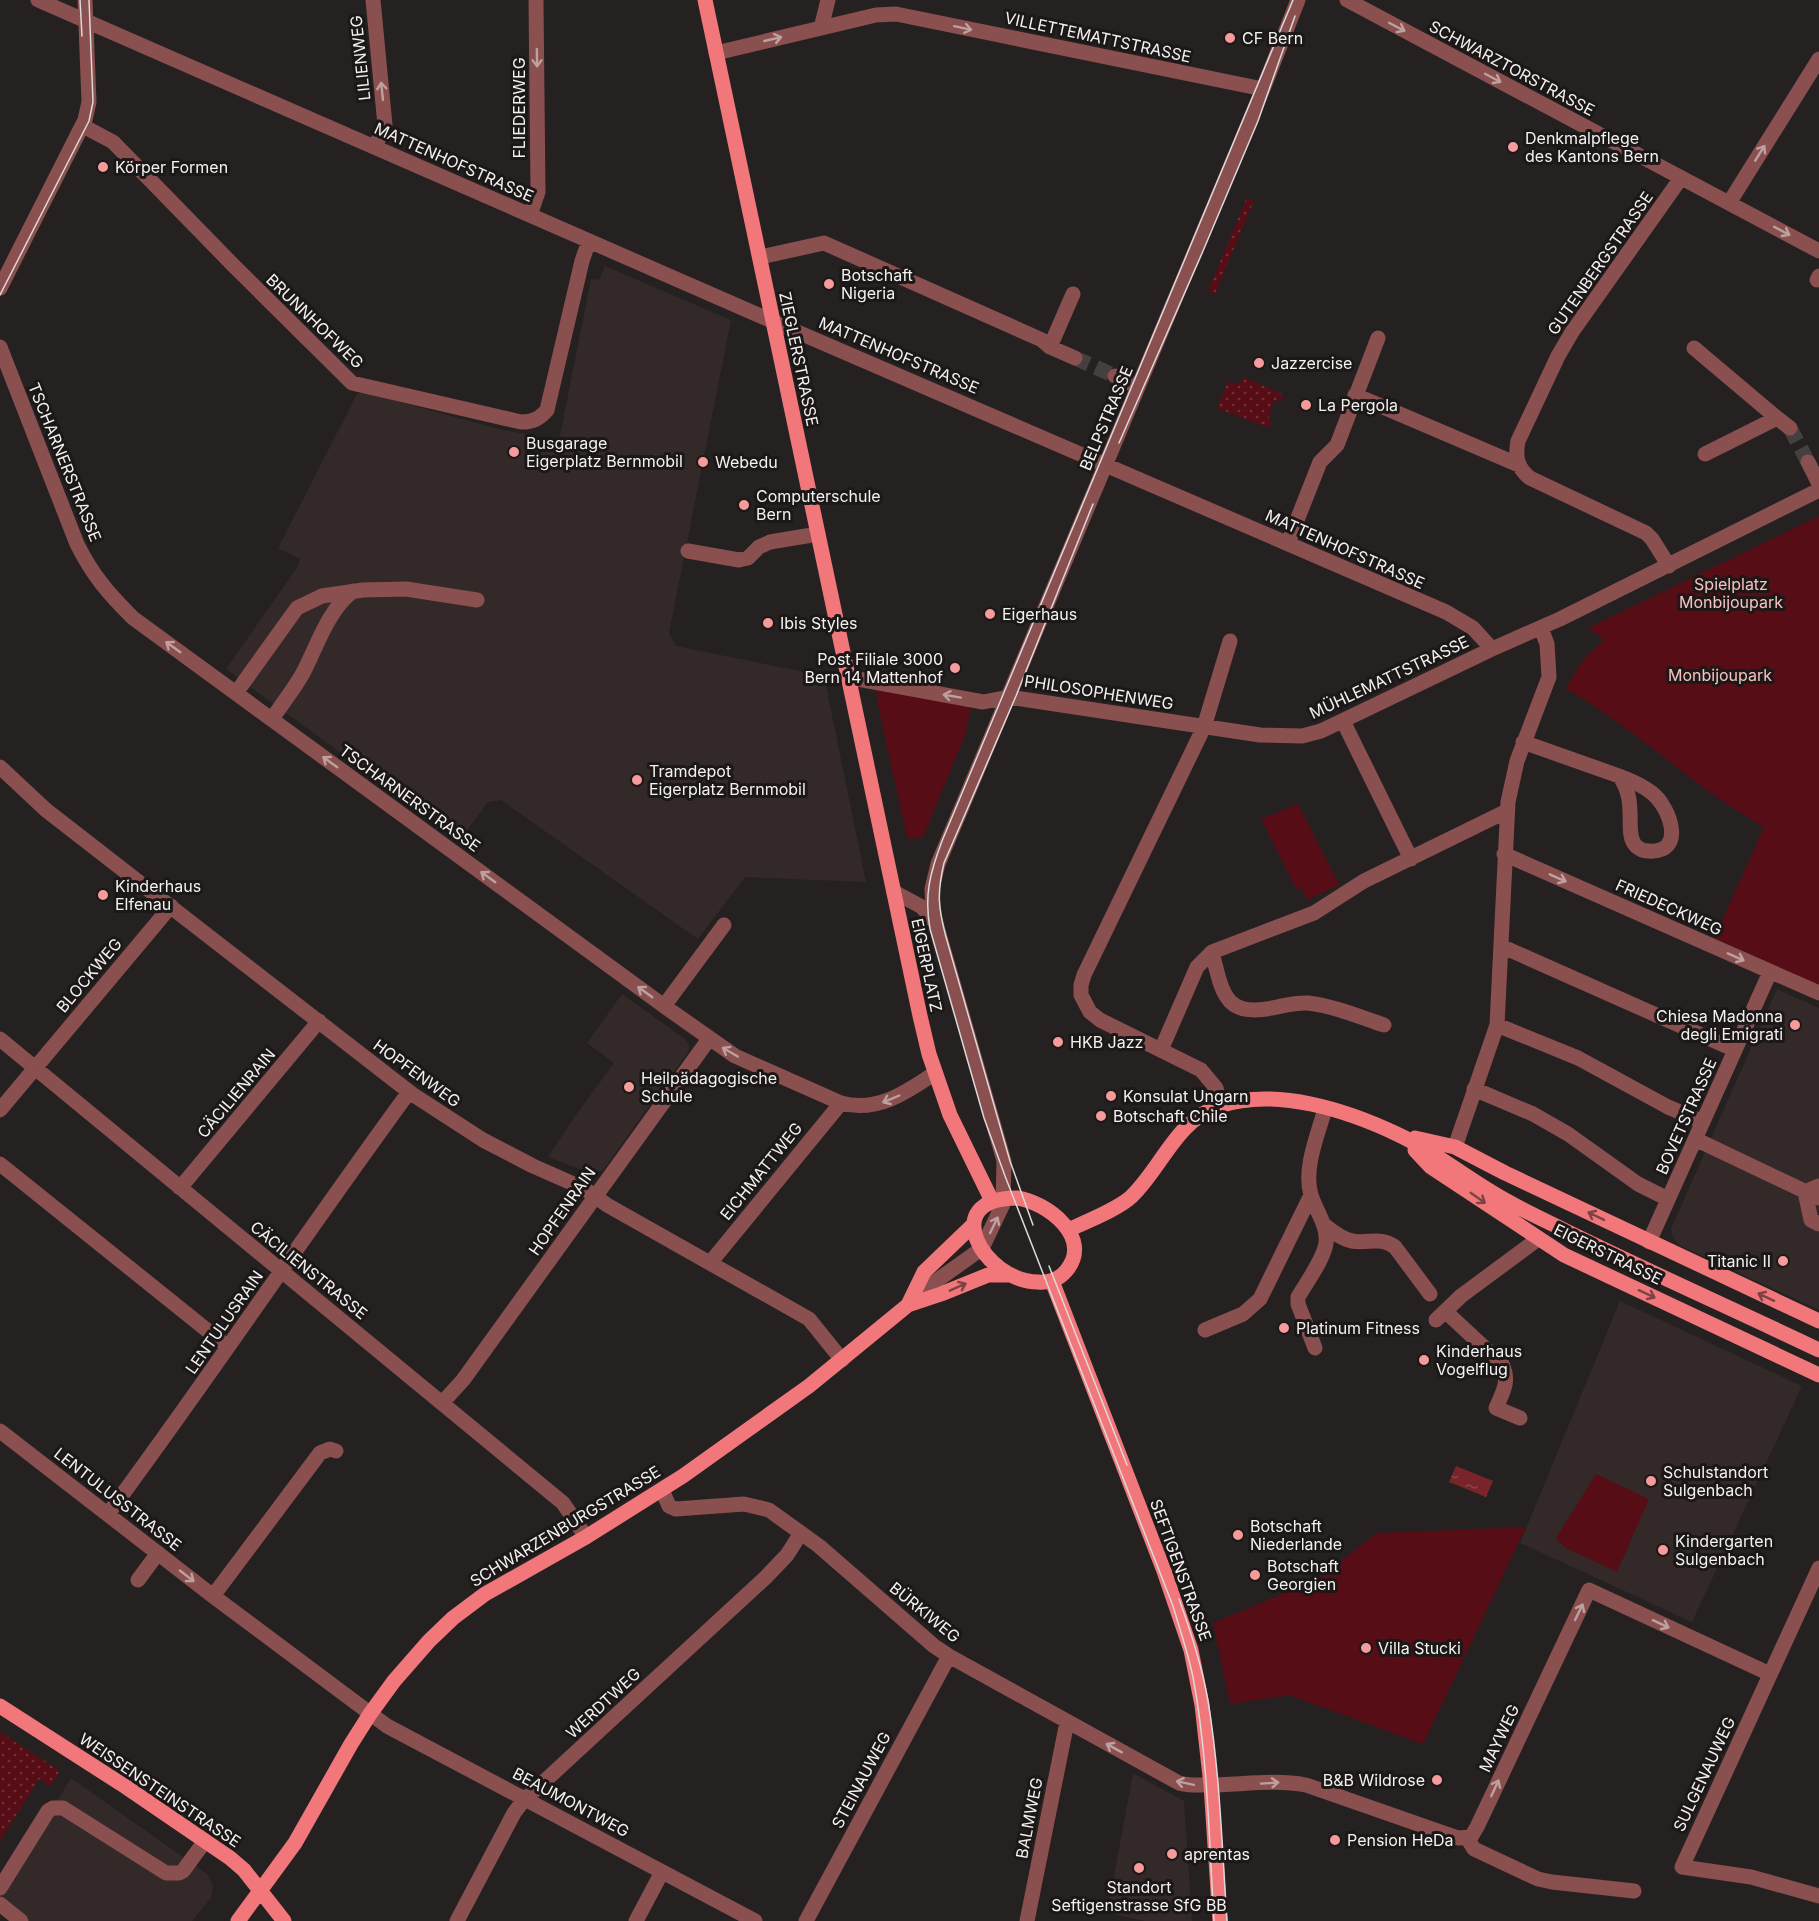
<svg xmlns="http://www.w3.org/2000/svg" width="1819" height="1921" font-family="Inter,sans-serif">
  <defs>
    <pattern id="grass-dots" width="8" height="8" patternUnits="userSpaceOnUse" patternTransform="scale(1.5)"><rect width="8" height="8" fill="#560d16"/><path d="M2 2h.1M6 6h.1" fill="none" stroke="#6f3138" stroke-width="1.8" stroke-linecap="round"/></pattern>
    <pattern id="water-ripples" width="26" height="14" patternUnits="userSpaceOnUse" patternTransform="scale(1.5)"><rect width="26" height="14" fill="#79242b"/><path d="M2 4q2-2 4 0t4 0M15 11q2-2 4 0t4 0" fill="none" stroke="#8d444a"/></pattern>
  </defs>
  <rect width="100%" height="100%" fill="#252121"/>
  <path fill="#342929" d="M 605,266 L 731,320 L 669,633 L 676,646 L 824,676 L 866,882 L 745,877 L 698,939 L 501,800 L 488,802 L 460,840 L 226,669 L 296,569 L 300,559 L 278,548 L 357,394 L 363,392 L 499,429 L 559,441 L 591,279 L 599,280 Z
    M 1777,989 L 1819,1008 L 1819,1310 L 1681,1246 L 1673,1238 L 1671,1229 Z
    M 622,994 L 685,1039 L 689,1045 L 689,1051 L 603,1170 L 598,1172 L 587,1172 L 548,1157 L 578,1112 L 614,1063 L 587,1043 Z
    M 1620,1301 L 1802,1386 L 1692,1622 L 1520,1543 Z
    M 1133,1773 L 1184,1801 L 1192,1921 L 1145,1921 L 1107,1913 Z
    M 71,1778 L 207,1874 L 213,1886 L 211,1898 L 192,1921 L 29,1921 L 0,1895 Z"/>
  <path fill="url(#grass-dots)" d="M 1250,199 L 1254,200 L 1215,294 L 1208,291 L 1246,200 Z
    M 1244,377 L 1284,395 L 1281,402 L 1274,400 L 1268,419 L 1272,421 L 1269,428 L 1217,408 L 1228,382 L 1238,384 Z
    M 0,1732 L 60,1771 L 51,1786 L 39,1779 L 0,1841 Z"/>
  <path fill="#560d16" d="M 1819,516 L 1819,985 L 1714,938 L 1764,827 C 1693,788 1636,728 1566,689 C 1575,669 1587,654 1604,640 L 1588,628 Z
    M 876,687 L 971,707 L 965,735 L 923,837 L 910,839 L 907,837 L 878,706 Z
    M 1298,804 L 1339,885 L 1307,900 L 1301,888 L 1297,890 L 1261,819 Z
    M 1596,1474 L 1649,1499 L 1617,1572 L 1564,1547 L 1556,1538 Z
    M 1526,1527 L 1423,1744 L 1289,1695 L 1230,1704 L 1213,1623 L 1316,1580 L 1377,1533 Z"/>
  <path fill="url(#water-ripples)" d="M 1456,1466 L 1493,1481 L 1486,1497 L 1449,1482 Z"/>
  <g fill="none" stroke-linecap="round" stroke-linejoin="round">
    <path stroke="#444040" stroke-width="15" stroke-dasharray="15 8" stroke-linecap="butt" d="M 1075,358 L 1115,376
      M 1790,428 L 1808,462"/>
    <path stroke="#8a4f4f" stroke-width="15" d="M 38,0 L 772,321 L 1446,612 L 1473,628 L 1492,649
      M 373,0 L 385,125 L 375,147
      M 1347,0 L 1819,251
      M 821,28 L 828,0
      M 716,53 L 876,15 L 896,14 L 1263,89
      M 83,126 L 113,142 L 233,265 L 352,383 L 521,422 C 533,422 539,419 547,410 L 582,261 L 589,241
      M 1729,203 L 1819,59
      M 530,215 L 538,192 L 536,0
      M 760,257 L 824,243 L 1042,340 L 1050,347 L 1075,358
      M 1817,280 L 1819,276
      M 0,288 L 85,120 L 89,102 L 85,0
      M 0,347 L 77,544 C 93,576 108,593 133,618 L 664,1006 L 735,1056 L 841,1103 C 877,1113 907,1092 935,1073
      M 1050,347 L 1073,294
      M 1694,348 L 1777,418
      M 1115,376 L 1138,387
      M 1355,395 L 1519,465
      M 1705,454 L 1777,418 L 1790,428
      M 1808,462 L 1819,484
      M 1288,543 L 1320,462 L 1337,445 L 1378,338
      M 688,551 L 739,560 L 748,558 L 759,547 L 770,542 L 818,534
      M 1669,566 L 1652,539 L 1646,533 L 1530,478 C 1517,468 1515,456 1518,441 L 1558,356 L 1572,332 L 1681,178
      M 847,677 L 983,702 L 1009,697 L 1260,735 L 1302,736 L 1321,731 L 1492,649 L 1560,619 L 1819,490
      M 236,693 L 297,608 L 322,596 L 363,590 L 406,589 L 477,600
      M 272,719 C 282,704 294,689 303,673 C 317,646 328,610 353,591
      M 1343,721 L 1411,859
      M 1523,742 L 1619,776 C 1639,801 1623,834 1636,846 C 1639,849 1644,851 1648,851 C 1687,854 1670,807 1652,793 C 1642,785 1630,780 1619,776
      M 0,767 L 46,810 L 412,1094 L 483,1140 L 533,1166 L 585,1189 L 607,1205 L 809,1319 L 842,1360
      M 1504,854 L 1819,993
      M 894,892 L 922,907 L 934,921
      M 1501,946 L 1735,1050
      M 1212,952 C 1222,990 1223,1018 1272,1008 C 1284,1006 1295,1002 1308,1003 C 1334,1006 1360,1017 1384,1025
      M 664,1006 L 724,925
      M 1497,1025 L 1578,1058 L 1668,1107 L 1703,1122
      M 0,1039 L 563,1503 L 586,1537
      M 1161,1050 L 1197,967 L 1212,952 L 1314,913 L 1364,881 L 1507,811
      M 1474,1089 L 1533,1114 L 1568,1134 L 1638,1184 L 1668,1199
      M 1220,1106 L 1216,1088 L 1201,1070 L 1100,1020 L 1090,1012 L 1081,995 L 1081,985 L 1084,975 L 1204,727 L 1230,641
      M 0,1110 L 171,906
      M 1695,1139 L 1819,1198
      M 1455,1147 L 1497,1025 L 1508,802 L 1517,761 L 1549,677 L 1547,644 L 1541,628
      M 0,1164 L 228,1347
      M 1819,1186 L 1805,1192 L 1811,1220 L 1819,1224
      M 180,1188 L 319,1021
      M 1323,1224 C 1332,1231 1341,1239 1352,1241 C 1368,1244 1381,1236 1395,1247 L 1430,1294
      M 1649,1242 L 1770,972
      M 710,1263 L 841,1103
      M 909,1304 L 939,1279 L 981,1249 L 984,1244 L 1003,1204 L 1004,1161 L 933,913 L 932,889 L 938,864 L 1263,89 L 1298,0
      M 1445,1311 L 1502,1364 C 1510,1381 1503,1392 1496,1408 L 1520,1418
      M 1436,1320 L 1461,1296 L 1538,1239
      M 1205,1330 L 1243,1314 L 1260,1299 L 1311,1195
      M 1315,1348 L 1298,1304 L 1298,1297 C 1306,1283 1324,1259 1326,1243 C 1328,1226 1316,1211 1311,1195 C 1303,1169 1318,1134 1325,1109
      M 442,1403 L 463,1380 L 709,1039
      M 0,1431 L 213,1596 L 387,1726 L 755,1921
      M 662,1490 L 669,1506 L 676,1509 L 744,1504 L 769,1510 L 819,1546 L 934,1646 L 949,1656 L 1179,1783 C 1189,1786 1198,1785 1207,1785 C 1240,1785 1274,1779 1306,1785 L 1458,1838 L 1471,1837 L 1477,1827 L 1589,1590 L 1770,1674
      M 108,1514 C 211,1375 307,1231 409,1092
      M 1819,1568 L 1682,1867 L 1751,1877 L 1819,1896
      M 138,1580 L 158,1553
      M 213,1596 L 320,1453 L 330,1449 L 336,1451
      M 1467,1838 L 1474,1849 L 1538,1879 L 1552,1882 L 1634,1891
      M 0,1888 L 48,1811 L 53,1808 L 63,1808 L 166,1873 L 179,1873 L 183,1871 L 205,1841
      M 0,1904 L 21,1921
      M 457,1921 L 514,1813 L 523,1801 L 765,1578 L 787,1555 L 801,1533
      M 636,1921 L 662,1872
      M 806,1921 L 949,1656
      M 1027,1921 L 1067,1722"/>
    <path stroke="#f2777b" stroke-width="15" d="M 705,0 L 920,1016 L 929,1054 L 950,1115 L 992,1201
      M 1415,1138 L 1455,1147 L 1505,1173 L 1819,1321
      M 1415,1150 L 1431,1167 L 1564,1255 L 1819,1375
      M 1017,1198 C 1047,1202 1094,1238 1066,1271 C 1059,1279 1049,1283 1038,1282 C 983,1281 937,1198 1017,1198 Z
      M 1068,1230 C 1085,1222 1119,1209 1132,1196 C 1162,1167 1176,1121 1219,1106 C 1276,1087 1347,1110 1399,1135 C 1437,1153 1470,1181 1507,1201 C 1528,1213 1551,1223 1572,1234 C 1654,1274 1737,1311 1819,1350
      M 1052,1281 L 1164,1571 L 1191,1650 L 1202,1705 L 1211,1785 L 1220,1921
      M 908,1305 L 941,1294 L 988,1275 L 1009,1275
      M 0,1706 L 126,1787 L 230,1858 L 244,1870 L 284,1921
      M 238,1921 L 295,1843 L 351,1744 L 370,1714 L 394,1681 L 429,1641 L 453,1618 L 485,1594 L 586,1537 L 683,1476 L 809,1386 L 908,1305 L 924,1272 L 973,1225"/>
    <path stroke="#dcd9d9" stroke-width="1.5" d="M 80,0 L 82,36
      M 0,295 L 89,121 L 93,102 L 89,0
      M 1119,443 L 1203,251 L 1258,121 L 1295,16
      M 1033,1225 L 1010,1161 L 946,937 C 938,907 937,893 944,863 L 1016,696 L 1093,504
      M 1049,1266 L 1127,1465
      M 1179,1599 C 1191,1632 1202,1666 1208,1701 C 1220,1773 1222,1848 1227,1921
      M 1214,1921 C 1209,1840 1208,1757 1193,1677 C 1188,1653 1180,1630 1173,1606 L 1005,1176 L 984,1118 L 930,929 C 924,895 930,873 942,841 L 1293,0"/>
  </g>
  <defs><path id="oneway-shaft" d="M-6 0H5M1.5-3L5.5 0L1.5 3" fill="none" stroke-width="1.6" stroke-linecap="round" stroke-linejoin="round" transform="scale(1.5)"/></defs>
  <g stroke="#bfa0a0">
    <use href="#oneway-shaft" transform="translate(1397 27) rotate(28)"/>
    <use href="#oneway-shaft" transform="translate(963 28) rotate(12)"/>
    <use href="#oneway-shaft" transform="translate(773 39) rotate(-13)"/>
    <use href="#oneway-shaft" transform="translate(537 58) rotate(89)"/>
    <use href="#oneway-shaft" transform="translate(1493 78) rotate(28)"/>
    <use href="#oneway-shaft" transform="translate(382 91) rotate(-96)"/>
    <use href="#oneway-shaft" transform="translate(1760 153) rotate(-58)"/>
    <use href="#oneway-shaft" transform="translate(1782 231) rotate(28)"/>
    <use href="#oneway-shaft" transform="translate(173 647) rotate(-144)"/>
    <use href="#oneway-shaft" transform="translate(952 696) rotate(-170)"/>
    <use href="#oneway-shaft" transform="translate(330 762) rotate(-144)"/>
    <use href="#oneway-shaft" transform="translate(488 877) rotate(-144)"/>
    <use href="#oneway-shaft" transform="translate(1558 878) rotate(24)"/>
    <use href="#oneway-shaft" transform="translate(1736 957) rotate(24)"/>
    <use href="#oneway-shaft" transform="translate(645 992) rotate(-144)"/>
    <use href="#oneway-shaft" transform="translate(730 1052) rotate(-150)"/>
    <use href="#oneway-shaft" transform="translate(891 1099) rotate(157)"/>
    <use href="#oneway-shaft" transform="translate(994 1225) rotate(-64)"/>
    <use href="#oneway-shaft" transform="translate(187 1576) rotate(38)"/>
    <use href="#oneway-shaft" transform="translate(1579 1612) rotate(-64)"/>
    <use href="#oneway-shaft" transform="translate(1661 1624) rotate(25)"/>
    <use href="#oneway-shaft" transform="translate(1114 1748) rotate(-151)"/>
    <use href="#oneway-shaft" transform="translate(1185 1783) rotate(-168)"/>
    <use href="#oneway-shaft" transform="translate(1270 1783) rotate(-4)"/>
    <use href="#oneway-shaft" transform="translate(1495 1788) rotate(-65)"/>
  </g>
  <g stroke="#7c4345">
    <use href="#oneway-shaft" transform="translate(1478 1198) rotate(35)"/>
    <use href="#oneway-shaft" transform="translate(1596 1216) rotate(-154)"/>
    <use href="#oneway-shaft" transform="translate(958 1287) rotate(-24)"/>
    <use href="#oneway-shaft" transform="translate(1647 1294) rotate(25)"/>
    <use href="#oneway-shaft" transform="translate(1766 1297) rotate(-155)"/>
  </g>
  <g fill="#f59b9b" stroke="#1c1818" stroke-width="2">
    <circle cx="1230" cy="38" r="6"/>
    <circle cx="1513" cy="147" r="6"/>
    <circle cx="103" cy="167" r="6"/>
    <circle cx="829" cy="284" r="6"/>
    <circle cx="1259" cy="363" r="6"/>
    <circle cx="1306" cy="405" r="6"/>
    <circle cx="514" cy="452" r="6"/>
    <circle cx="703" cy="462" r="6"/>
    <circle cx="744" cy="505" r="6"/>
    <circle cx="990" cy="614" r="6"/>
    <circle cx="768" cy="623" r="6"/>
    <circle cx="955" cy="668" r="6"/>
    <circle cx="637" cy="780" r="6"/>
    <circle cx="103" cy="895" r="6"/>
    <circle cx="1795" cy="1025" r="6"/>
    <circle cx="1058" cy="1042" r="6"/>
    <circle cx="629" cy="1087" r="6"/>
    <circle cx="1111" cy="1096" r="6"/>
    <circle cx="1101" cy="1116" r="6"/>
    <circle cx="1783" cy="1261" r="6"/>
    <circle cx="1284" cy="1328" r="6"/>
    <circle cx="1424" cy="1360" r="6"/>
    <circle cx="1651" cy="1481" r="6"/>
    <circle cx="1238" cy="1535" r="6"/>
    <circle cx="1663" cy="1550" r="6"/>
    <circle cx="1255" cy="1575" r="6"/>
    <circle cx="1366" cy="1648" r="6"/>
    <circle cx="1437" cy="1780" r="6"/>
    <circle cx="1335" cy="1840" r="6"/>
    <circle cx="1172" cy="1854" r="6"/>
    <circle cx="1139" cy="1868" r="6"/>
  </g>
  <g text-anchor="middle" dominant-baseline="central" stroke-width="6" stroke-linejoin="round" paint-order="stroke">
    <g font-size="16" fill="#f4f1f1" stroke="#1c1818">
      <text transform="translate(1098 37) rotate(12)">VILLETTEMATTSTRASSE</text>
      <text transform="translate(360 58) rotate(-96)">LILIENWEG</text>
      <text transform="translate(1512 68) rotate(28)">SCHWARZTORSTRASSE</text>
      <text transform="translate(519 108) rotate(-90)">FLIEDERWEG</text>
      <text transform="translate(454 162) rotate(24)">MATTENHOFSTRASSE</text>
      <text transform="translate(1600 263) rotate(-55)">GUTENBERGSTRASSE</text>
      <text transform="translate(315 321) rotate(44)">BRUNNHOFWEG</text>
      <text transform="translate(899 355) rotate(23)">MATTENHOFSTRASSE</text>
      <text transform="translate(799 359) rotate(78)">ZIEGLERSTRASSE</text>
      <text transform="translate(1106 418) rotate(-67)">BELPSTRASSE</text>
      <text transform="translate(65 462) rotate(68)">TSCHARNERSTRASSE</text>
      <text transform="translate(1345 549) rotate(24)">MATTENHOFSTRASSE</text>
      <text transform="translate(1389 677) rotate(-25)">MÜHLEMATTSTRASSE</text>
      <text transform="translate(1099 692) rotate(9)">PHILOSOPHENWEG</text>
      <text transform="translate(410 798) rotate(36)">TSCHARNERSTRASSE</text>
      <text transform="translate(1669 907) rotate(24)">FRIEDECKWEG</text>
      <text transform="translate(927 965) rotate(78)">EIGERPLATZ</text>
      <text transform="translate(89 975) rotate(-50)">BLOCKWEG</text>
      <text transform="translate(417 1073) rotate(36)">HOPFENWEG</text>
      <text transform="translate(236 1093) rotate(-50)">CÄCILIENRAIN</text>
      <text transform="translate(1686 1116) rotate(-66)">BOVETSTRASSE</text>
      <text transform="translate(761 1171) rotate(-51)">EICHMATTWEG</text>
      <text transform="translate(562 1211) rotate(-55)">HOPFENRAIN</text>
      <text transform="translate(1608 1254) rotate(26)">EIGERSTRASSE</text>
      <text transform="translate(309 1270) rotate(39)">CÄCILIENSTRASSE</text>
      <text transform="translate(224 1322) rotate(-55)">LENTULUSRAIN</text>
      <text transform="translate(118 1499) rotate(38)">LENTULUSSTRASSE</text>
      <text transform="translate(565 1526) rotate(-31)">SCHWARZENBURGSTRASSE</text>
      <text transform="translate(1181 1570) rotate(70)">SEFTIGENSTRASSE</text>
      <text transform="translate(925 1612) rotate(39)">BÜRKIWEG</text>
      <text transform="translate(603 1703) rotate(-43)">WERDTWEG</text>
      <text transform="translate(1499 1738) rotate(-65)">MAYWEG</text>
      <text transform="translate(1704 1774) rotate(-65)">SULGENAUWEG</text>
      <text transform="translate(861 1780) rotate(-62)">STEINAUWEG</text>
      <text transform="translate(160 1790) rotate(34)">WEISSENSTEINSTRASSE</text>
      <text transform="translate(571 1802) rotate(28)">BEAUMONTWEG</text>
      <text transform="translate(1029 1818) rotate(-79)">BALMWEG</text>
    </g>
    <g font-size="16" fill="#f4f1f1" stroke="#1c1818" text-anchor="start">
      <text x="1242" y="38">CF Bern</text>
      <text x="1525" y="138">Denkmalpflege<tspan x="1525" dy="18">des Kantons Bern</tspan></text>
      <text x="115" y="167">Körper Formen</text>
      <text x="841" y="275">Botschaft<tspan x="841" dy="18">Nigeria</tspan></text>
      <text x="1271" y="363">Jazzercise</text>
      <text x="1318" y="405">La Pergola</text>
      <text x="526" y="443">Busgarage<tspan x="526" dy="18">Eigerplatz Bernmobil</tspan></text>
      <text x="715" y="462">Webedu</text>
      <text x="756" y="496">Computerschule<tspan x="756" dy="18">Bern</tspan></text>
      <text x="1002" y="614">Eigerhaus</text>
      <text x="780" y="623">Ibis Styles</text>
      <text x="943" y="659" text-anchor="end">Post Filiale 3000<tspan x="943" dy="18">Bern 14 Mattenhof</tspan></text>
      <text x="649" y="771">Tramdepot<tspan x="649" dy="18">Eigerplatz Bernmobil</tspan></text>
      <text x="115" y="886">Kinderhaus<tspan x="115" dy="18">Elfenau</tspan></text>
      <text x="1783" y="1016" text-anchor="end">Chiesa Madonna<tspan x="1783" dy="18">degli Emigrati</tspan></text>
      <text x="1070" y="1042">HKB Jazz</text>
      <text x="641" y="1078">Heilpädagogische<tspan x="641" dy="18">Schule</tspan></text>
      <text x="1123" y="1096">Konsulat Ungarn</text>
      <text x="1113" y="1116">Botschaft Chile</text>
      <text x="1771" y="1261" text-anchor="end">Titanic II</text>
      <text x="1296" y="1328">Platinum Fitness</text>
      <text x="1436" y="1351">Kinderhaus<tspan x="1436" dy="18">Vogelflug</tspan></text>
      <text x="1663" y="1472">Schulstandort<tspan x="1663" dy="18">Sulgenbach</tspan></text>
      <text x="1250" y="1526">Botschaft<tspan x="1250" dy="18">Niederlande</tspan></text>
      <text x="1675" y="1541">Kindergarten<tspan x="1675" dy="18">Sulgenbach</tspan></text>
      <text x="1267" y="1566">Botschaft<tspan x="1267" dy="18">Georgien</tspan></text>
      <text x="1378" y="1648">Villa Stucki</text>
      <text x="1425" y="1780" text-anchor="end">B&amp;B Wildrose</text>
      <text x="1347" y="1840">Pension HeDa</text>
      <text x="1184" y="1854">aprentas</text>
      <text x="1139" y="1887" text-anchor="middle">Standort<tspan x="1139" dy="18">Seftigenstrasse SfG BB</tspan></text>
    </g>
    <g font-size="16" fill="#f5c2c1" stroke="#1c1818">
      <text x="1731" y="584">Spielplatz<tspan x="1731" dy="18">Monbijoupark</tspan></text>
      <text x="1720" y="675">Monbijoupark</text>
    </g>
  </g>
</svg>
